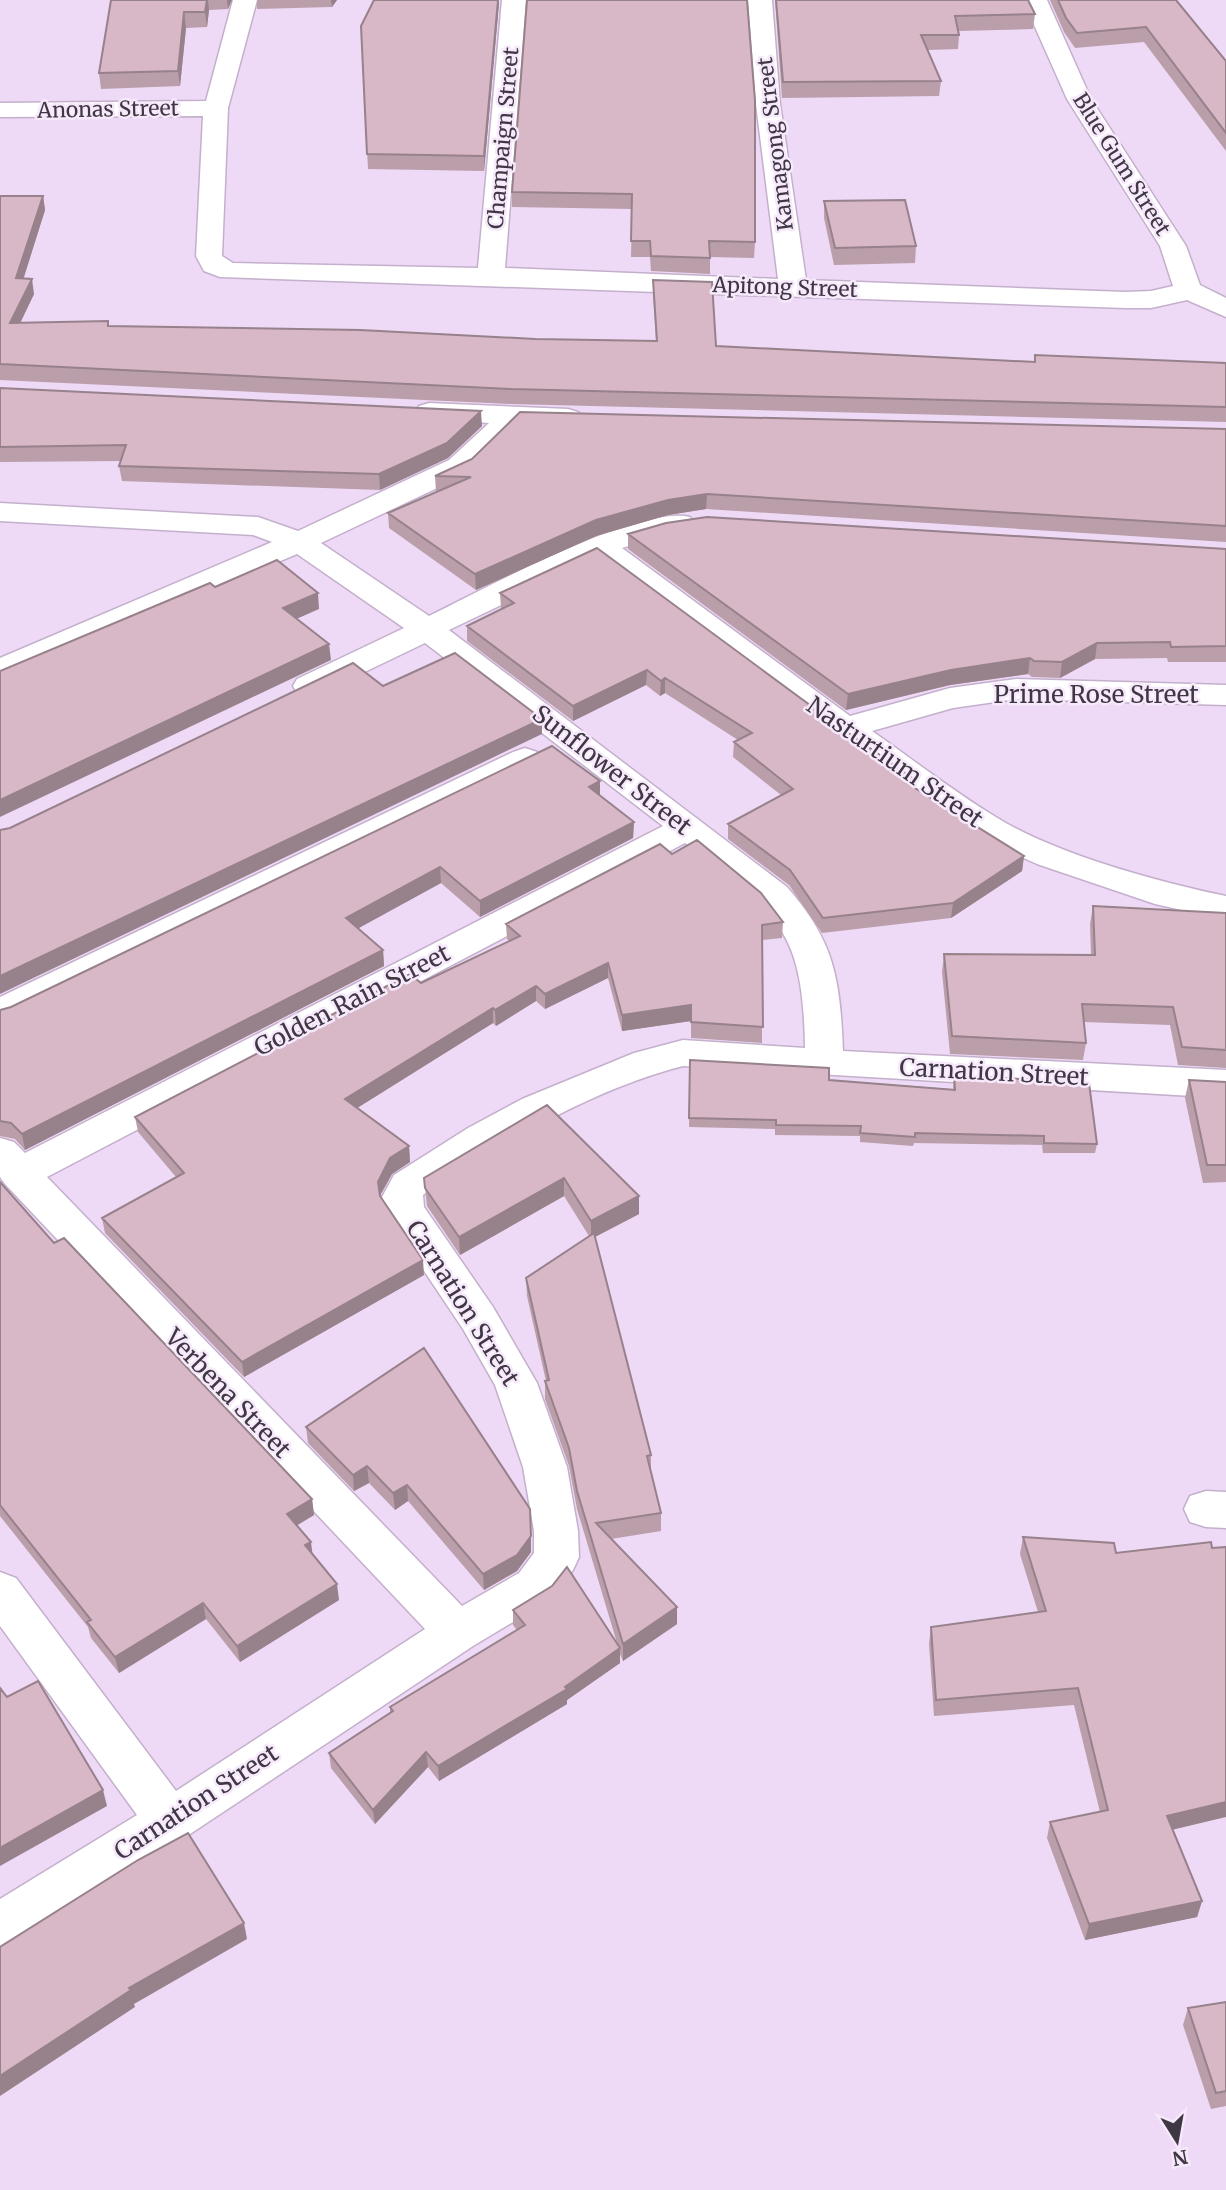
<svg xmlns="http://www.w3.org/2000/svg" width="1226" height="2190" font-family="Merriweather,serif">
  <rect width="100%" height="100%" fill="#eed9f6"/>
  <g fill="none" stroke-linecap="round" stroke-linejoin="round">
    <defs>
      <path id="minor" d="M 233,0 L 257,0 L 228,108 L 222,256 L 233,263 L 478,268 L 502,0 L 526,0 L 505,268 L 778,279 L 756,104 L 748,0 L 772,0 L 780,104 L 806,280 L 1125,292 L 1151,291 L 1173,286 L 1160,246 L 1067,99 L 1023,0 L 1047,0 L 1091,99 L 1186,246 L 1200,285 L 1226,298 L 1226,317 L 1187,300 L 1151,308 L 1125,308 L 220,277 L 204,271 L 196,256 L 203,116 L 0,117 L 0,103 L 206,101 Z
        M 429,403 L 568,409 L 578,412 L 583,418 L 578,424 L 568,427 L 519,425 L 494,452 L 471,472 L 321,543 L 429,616 C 481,591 638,504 690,517 L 694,523 L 690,529 L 622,548 L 850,716 L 950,688 L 1016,679 L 1226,685 L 1226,705 L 1016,699 L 953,708 L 872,731 C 915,761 958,795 1004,822 C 1064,856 1158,882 1226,896 L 1226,920 L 1155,904 L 1037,864 L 980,838 L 833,735 L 597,559 L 449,630 L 787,887 C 835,942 840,979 843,1051 L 1226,1070 L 1226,1098 L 683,1066 C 590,1090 503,1143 423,1195 L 424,1207 L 493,1307 L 537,1383 L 567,1467 L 578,1531 L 579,1557 L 573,1570 L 551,1599 L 473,1646 L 187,1836 L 18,1942 L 0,1949 L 0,1899 L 137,1815 L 0,1626 L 0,1572 L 16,1578 L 176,1791 L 425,1629 L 5,1184 L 0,1177 L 0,1138 L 14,1142 L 25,1153 L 663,826 L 425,643 L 321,693 L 309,696 L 297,693 L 293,686 L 297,679 L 404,628 L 297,554 L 0,680 L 0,658 L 272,542 L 253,535 L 0,521 L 0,503 L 258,517 L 298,531 L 449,460 L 489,423 L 419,418 L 415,412 L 419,406 ZM 685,843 C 776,915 803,924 805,1048 L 683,1040 L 634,1053 L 522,1099 L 468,1128 L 394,1175 L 382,1197 L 384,1210 L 390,1220 L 463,1329 L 495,1385 L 523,1467 L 534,1531 L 534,1553 L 519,1573 L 462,1606 L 47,1177 Z
        M 525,748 L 537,752 L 542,759 L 537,766 L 13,1021 L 0,1025 L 0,997 L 513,752 Z
        M 1206,1491 L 1226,1492 L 1226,1528 L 1206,1527 L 1190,1522 L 1184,1509 L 1190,1496 Z"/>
    </defs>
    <use href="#minor" stroke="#c4b0cc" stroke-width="3"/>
    <use href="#minor" fill="#fff" fill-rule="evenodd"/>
  </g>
  <path fill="#ba9eaa" d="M 111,0 L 232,0 L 228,9 L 209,10 L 207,27 L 186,28 L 180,86 L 101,89 L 99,73 Z
    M 257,0 L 337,0 L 332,7 L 257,9 Z
    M 527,0 L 755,242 L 754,258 L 710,257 L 710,274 L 651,271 L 650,257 L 631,257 L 632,209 L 512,207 L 512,192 Z
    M 775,0 L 1028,0 L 1035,14 L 1033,29 L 958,31 L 959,35 L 958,49 L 928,50 L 941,81 L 939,96 L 782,98 Z
    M 1050,0 L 1176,0 L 1226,61 L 1226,151 L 1144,42 L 1075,48 L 1064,32 Z
    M 499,3 L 484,171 L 368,169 L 361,26 Z
    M 0,196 L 43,196 L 45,210 L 23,279 L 34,294 L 20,323 L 108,321 L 109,326 L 535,339 L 656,341 L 653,294 L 653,280 L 716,346 L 1034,362 L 1035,355 L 1226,363 L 1226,422 L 511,404 L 0,380 Z
    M 824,201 L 916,246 L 915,263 L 834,265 L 824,218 Z
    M 0,388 L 482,426 L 448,458 L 380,490 L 122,481 L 119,466 L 121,461 L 0,462 Z
    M 1226,429 L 1226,542 L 706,509 L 668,515 L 596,536 L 476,590 L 389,528 L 388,513 L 438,492 L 436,492 L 435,476 Z
    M 628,534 L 1226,549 L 1226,662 L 1168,662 L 1167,658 L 1095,659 L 1060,678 L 1032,677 L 1028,674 L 950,685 L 846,710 L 628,549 Z
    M 500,593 L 833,722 L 914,779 L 913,787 L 1024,856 L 1022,871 L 951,918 L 822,933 L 789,885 L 728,839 L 728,824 L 781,795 L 733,757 L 734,742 L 738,740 L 665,693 L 660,696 L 646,685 L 573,721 L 467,641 L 467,626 L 502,609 L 501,608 Z
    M 600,781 L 600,796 L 634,822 L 633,838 L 480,917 L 441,883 L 358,928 L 383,950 L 384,966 L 25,1150 L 15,1139 L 0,1136 L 0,1010 L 11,1007 Z
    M 672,854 L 783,922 L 782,938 L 762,940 L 762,1043 L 691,1038 L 691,1021 L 622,1031 L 608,978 L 545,1009 L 536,1001 L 496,1026 L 493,1023 L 357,1108 L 409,1146 L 410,1162 L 392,1174 L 380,1196 L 424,1275 L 244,1377 L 105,1233 L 102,1218 L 176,1177 L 138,1132 L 135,1117 L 509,941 L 507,939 L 506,924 Z
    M 1093,906 L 1226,913 L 1226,1068 L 1178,1065 L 1170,1025 L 1084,1022 L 1086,1043 L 1083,1060 L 950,1054 L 942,972 L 944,954 L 1091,955 L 1090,924 Z
    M 690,1060 L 829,1080 L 953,1089 L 954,1075 L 1097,1144 L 1095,1153 L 1043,1153 L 1042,1145 L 914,1143 L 913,1146 L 860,1142 L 860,1136 L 775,1135 L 775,1129 L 689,1127 Z
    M 1189,1080 L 1226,1082 L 1226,1182 L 1203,1183 L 1185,1098 Z
    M 547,1105 L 639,1214 L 595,1237 L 651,1455 L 651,1472 L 661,1513 L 661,1531 L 611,1539 L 677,1624 L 623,1661 L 620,1654 L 620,1663 L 567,1700 L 567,1704 L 439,1781 L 428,1767 L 375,1824 L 331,1768 L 329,1753 L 390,1713 L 390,1707 L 517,1630 L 513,1625 L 513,1610 L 617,1643 L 577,1509 L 569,1466 L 545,1399 L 545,1381 L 546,1381 L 527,1296 L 526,1278 L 589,1236 L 564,1196 L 460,1255 L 427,1206 L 424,1178 Z
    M 0,1182 L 54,1243 L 312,1499 L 314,1515 L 296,1526 L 339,1600 L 240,1662 L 206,1619 L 119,1673 L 91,1638 L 88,1627 L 0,1516 Z
    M 306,1427 L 531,1552 L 517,1571 L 484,1590 L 408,1501 L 395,1510 L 369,1483 L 354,1491 L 308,1443 Z
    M 1023,1537 L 1173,1829 L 1202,1901 L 1197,1917 L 1085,1940 L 1047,1838 L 1050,1822 L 1100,1812 L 1074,1705 L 934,1716 L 929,1644 L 931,1627 L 1038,1612 L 1020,1554 Z
    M 1226,2002 L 1226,2106 L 1211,2109 L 1183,2025 L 1188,2008 Z"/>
  <path fill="#97818b" d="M 207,0 L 208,0 L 209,10 L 207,27 L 205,12 Z
    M 227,0 L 232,0 L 228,9 Z
    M 331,0 L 337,0 L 332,7 Z
    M 498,0 L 499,0 L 499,3 L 484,171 L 484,156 Z
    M 184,12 L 186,28 L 180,86 L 178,71 Z
    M 43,196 L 45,210 L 19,293 L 16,278 Z
    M 32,279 L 34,294 L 13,338 L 10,323 Z
    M 481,411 L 482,426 L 448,458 L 380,490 L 379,474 Z
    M 707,494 L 706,509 L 668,515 L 596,536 L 476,590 L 475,574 L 596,520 L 668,500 Z
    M 318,593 L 319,609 L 285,624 L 283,608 Z
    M 1097,643 L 1095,659 L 1060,678 L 1062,662 Z
    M 329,644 L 331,660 L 0,817 L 0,800 Z
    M 1030,658 L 1028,674 L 950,685 L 846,710 L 848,694 L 951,670 Z
    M 647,670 L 646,685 L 573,721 L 573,706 Z
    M 665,678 L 665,693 L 660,696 L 661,681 Z
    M 542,719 L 542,734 L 0,994 L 0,976 Z
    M 914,779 L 913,794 L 907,783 Z
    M 600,781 L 600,797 L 589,787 Z
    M 634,822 L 633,838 L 480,917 L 480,901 Z
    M 1024,856 L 1022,871 L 951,918 L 953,903 Z
    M 440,867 L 441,883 L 348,934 L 346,918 Z
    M 383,950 L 384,966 L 25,1150 L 22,1134 Z
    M 608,963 L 608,978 L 545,1009 L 545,994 Z
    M 536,986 L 536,1001 L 496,1026 L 495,1010 Z
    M 691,1005 L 691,1021 L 622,1031 L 622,1015 Z
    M 493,1008 L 493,1023 L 346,1115 L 345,1099 Z
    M 409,1146 L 410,1162 L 392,1174 L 379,1197 L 378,1182 L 390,1158 Z
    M 564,1178 L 564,1196 L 460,1255 L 459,1237 Z
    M 639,1196 L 639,1214 L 591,1239 L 591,1221 Z
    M 423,1260 L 424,1275 L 244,1377 L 242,1362 Z
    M 367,1466 L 369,1483 L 354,1491 L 353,1475 Z
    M 407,1485 L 408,1501 L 395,1510 L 393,1493 Z
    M 312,1499 L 314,1515 L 289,1530 L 287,1514 Z
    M 531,1536 L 531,1552 L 517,1571 L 484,1590 L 483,1574 Z
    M 311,1542 L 313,1558 L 305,1545 Z
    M 337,1584 L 339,1600 L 240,1662 L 237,1646 Z
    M 203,1603 L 206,1619 L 119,1673 L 115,1657 Z
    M 677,1607 L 677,1624 L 623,1661 L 623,1644 Z
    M 620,1648 L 620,1663 L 567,1700 L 567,1704 L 439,1781 L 438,1766 L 565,1687 Z
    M 426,1752 L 428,1767 L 375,1824 L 373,1810 Z
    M 103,1790 L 107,1806 L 0,1866 L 0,1848 Z
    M 1226,1802 L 1226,1817 L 1163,1832 L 1167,1816 Z
    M 1202,1901 L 1197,1917 L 1085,1940 L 1089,1924 Z
    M 244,1923 L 247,1939 L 134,2004 L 135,2007 L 0,2096 L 0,2076 L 129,1988 Z"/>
  <path fill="#d8b8c6" stroke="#97818b" stroke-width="2" d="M 111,0 L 207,0 L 205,12 L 184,12 L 178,71 L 99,73 Z
    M 374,0 L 498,0 L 484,156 L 367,154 L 361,26 Z
    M 527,0 L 747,0 L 755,101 L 755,242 L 709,241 L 710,258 L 651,256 L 650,241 L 631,241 L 632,194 L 512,192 Z
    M 776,0 L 1028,0 L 1035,14 L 955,16 L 959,35 L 921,35 L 941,81 L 783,82 Z
    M 1058,0 L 1176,0 L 1226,61 L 1226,133 L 1146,27 L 1077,33 L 1066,18 Z
    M 0,196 L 43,196 L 16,278 L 32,279 L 10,323 L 108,321 L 108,326 L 360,330 L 535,339 L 657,341 L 653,280 L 712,282 L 716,346 L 1035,362 L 1035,355 L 1226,363 L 1226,407 L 511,389 L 0,364 Z
    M 905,200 L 916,246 L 835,248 L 824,201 Z
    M 0,388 L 481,411 L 447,443 L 379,474 L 119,466 L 126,445 L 0,447 Z
    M 520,412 L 1226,429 L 1226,526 L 707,494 L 668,500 L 596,520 L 475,574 L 388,513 L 471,477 L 435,476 L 472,459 Z
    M 707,517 L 1226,549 L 1226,646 L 1171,647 L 1170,642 L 1097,643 L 1062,662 L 1034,661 L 1030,658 L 951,670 L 848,694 L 628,534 L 666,523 Z
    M 597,548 L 833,722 L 914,779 L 907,783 L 1024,856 L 953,903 L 823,918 L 790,870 L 728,824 L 793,789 L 734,742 L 752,733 L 665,678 L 661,681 L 647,670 L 573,706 L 467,626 L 514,603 L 500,593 Z
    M 277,560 L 318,593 L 283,608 L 329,644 L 0,800 L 0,671 L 210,583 L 215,587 Z
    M 455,653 L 542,719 L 0,976 L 0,830 L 10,828 L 353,663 L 383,686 Z
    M 552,746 L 600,781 L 589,787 L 634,822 L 480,901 L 440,867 L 346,918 L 383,950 L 22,1134 L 11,1123 L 0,1121 L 0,1010 L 11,1007 Z
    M 697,840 L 761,893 L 783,922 L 762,925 L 763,1027 L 691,1022 L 691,1005 L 622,1015 L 608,963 L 545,994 L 536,986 L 495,1010 L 493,1008 L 345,1099 L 409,1146 L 390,1158 L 378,1182 L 380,1196 L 423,1260 L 242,1362 L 102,1218 L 184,1173 L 135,1117 L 410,974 L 421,983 L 520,936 L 506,924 L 660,844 L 672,854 Z
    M 1093,906 L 1226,913 L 1226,1050 L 1182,1047 L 1173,1007 L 1082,1004 L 1086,1043 L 952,1036 L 944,954 L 1095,955 Z
    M 690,1060 L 829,1068 L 829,1080 L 955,1090 L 954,1075 L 1089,1083 L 1097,1144 L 1044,1143 L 1044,1136 L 915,1133 L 915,1137 L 860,1133 L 861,1126 L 776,1125 L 776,1120 L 689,1118 Z
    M 1189,1080 L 1226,1082 L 1226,1165 L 1207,1165 Z
    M 547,1105 L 639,1196 L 591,1221 L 564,1178 L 459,1237 L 425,1188 L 424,1178 Z
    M 0,1182 L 54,1243 L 64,1238 L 312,1499 L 287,1514 L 311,1542 L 305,1545 L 337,1584 L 237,1646 L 203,1603 L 115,1657 L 87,1622 L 91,1620 L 0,1505 Z
    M 594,1233 L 651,1455 L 647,1456 L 661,1513 L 596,1523 L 677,1607 L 623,1644 L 577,1491 L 569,1448 L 545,1381 L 549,1380 L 526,1278 Z
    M 424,1348 L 530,1509 L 531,1536 L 517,1555 L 483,1574 L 407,1485 L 393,1493 L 367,1466 L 353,1475 L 306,1427 Z
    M 1023,1537 L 1114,1543 L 1116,1553 L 1211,1542 L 1212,1548 L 1226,1547 L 1226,1802 L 1167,1816 L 1202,1901 L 1089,1924 L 1050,1822 L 1108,1810 L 1078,1688 L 936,1700 L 931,1627 L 1046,1611 Z
    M 567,1567 L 620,1648 L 565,1687 L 567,1689 L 438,1766 L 426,1752 L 373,1810 L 329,1753 L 393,1711 L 390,1707 L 525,1625 L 513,1610 L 552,1586 Z
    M 38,1681 L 103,1790 L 0,1848 L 0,1688 L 7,1697 Z
    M 188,1833 L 244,1923 L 129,1988 L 131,1990 L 0,2076 L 0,1947 L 138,1860 Z
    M 1226,2002 L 1226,2091 L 1216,2093 L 1188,2008 Z"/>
  <g text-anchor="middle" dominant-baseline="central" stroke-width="5" stroke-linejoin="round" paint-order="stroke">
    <g font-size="21" fill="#3f3742" stroke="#f6e9fb">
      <text transform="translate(108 109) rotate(-1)">Anonas Street</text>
      <text transform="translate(503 138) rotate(-85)">Champaign Street</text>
      <text transform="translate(775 144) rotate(-97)">Kamagong Street</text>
      <text transform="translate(1122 164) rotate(58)">Blue Gum Street</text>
      <text transform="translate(785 287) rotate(2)">Apitong Street</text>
    </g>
    <g font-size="24" fill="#3f3742" stroke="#f6e9fb">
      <text x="1096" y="694">Prime Rose Street</text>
      <text transform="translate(895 762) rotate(35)">Nasturtium Street</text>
      <text transform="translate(612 770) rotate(38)">Sunflower Street</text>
      <text transform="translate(352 1000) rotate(-27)">Golden Rain Street</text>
      <text transform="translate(994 1072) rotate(3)">Carnation Street</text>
      <text transform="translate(463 1303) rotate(58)">Carnation Street</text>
      <text transform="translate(228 1393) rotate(46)">Verbena Street</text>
      <text transform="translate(196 1802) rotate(-33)">Carnation Street</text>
    </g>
  </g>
  <g transform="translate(1177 2141) rotate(169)" stroke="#f6e9fb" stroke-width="5" paint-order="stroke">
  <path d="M0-5L12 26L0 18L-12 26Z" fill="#3f3742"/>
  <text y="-10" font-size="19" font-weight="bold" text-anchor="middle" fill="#3f3742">N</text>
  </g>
</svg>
